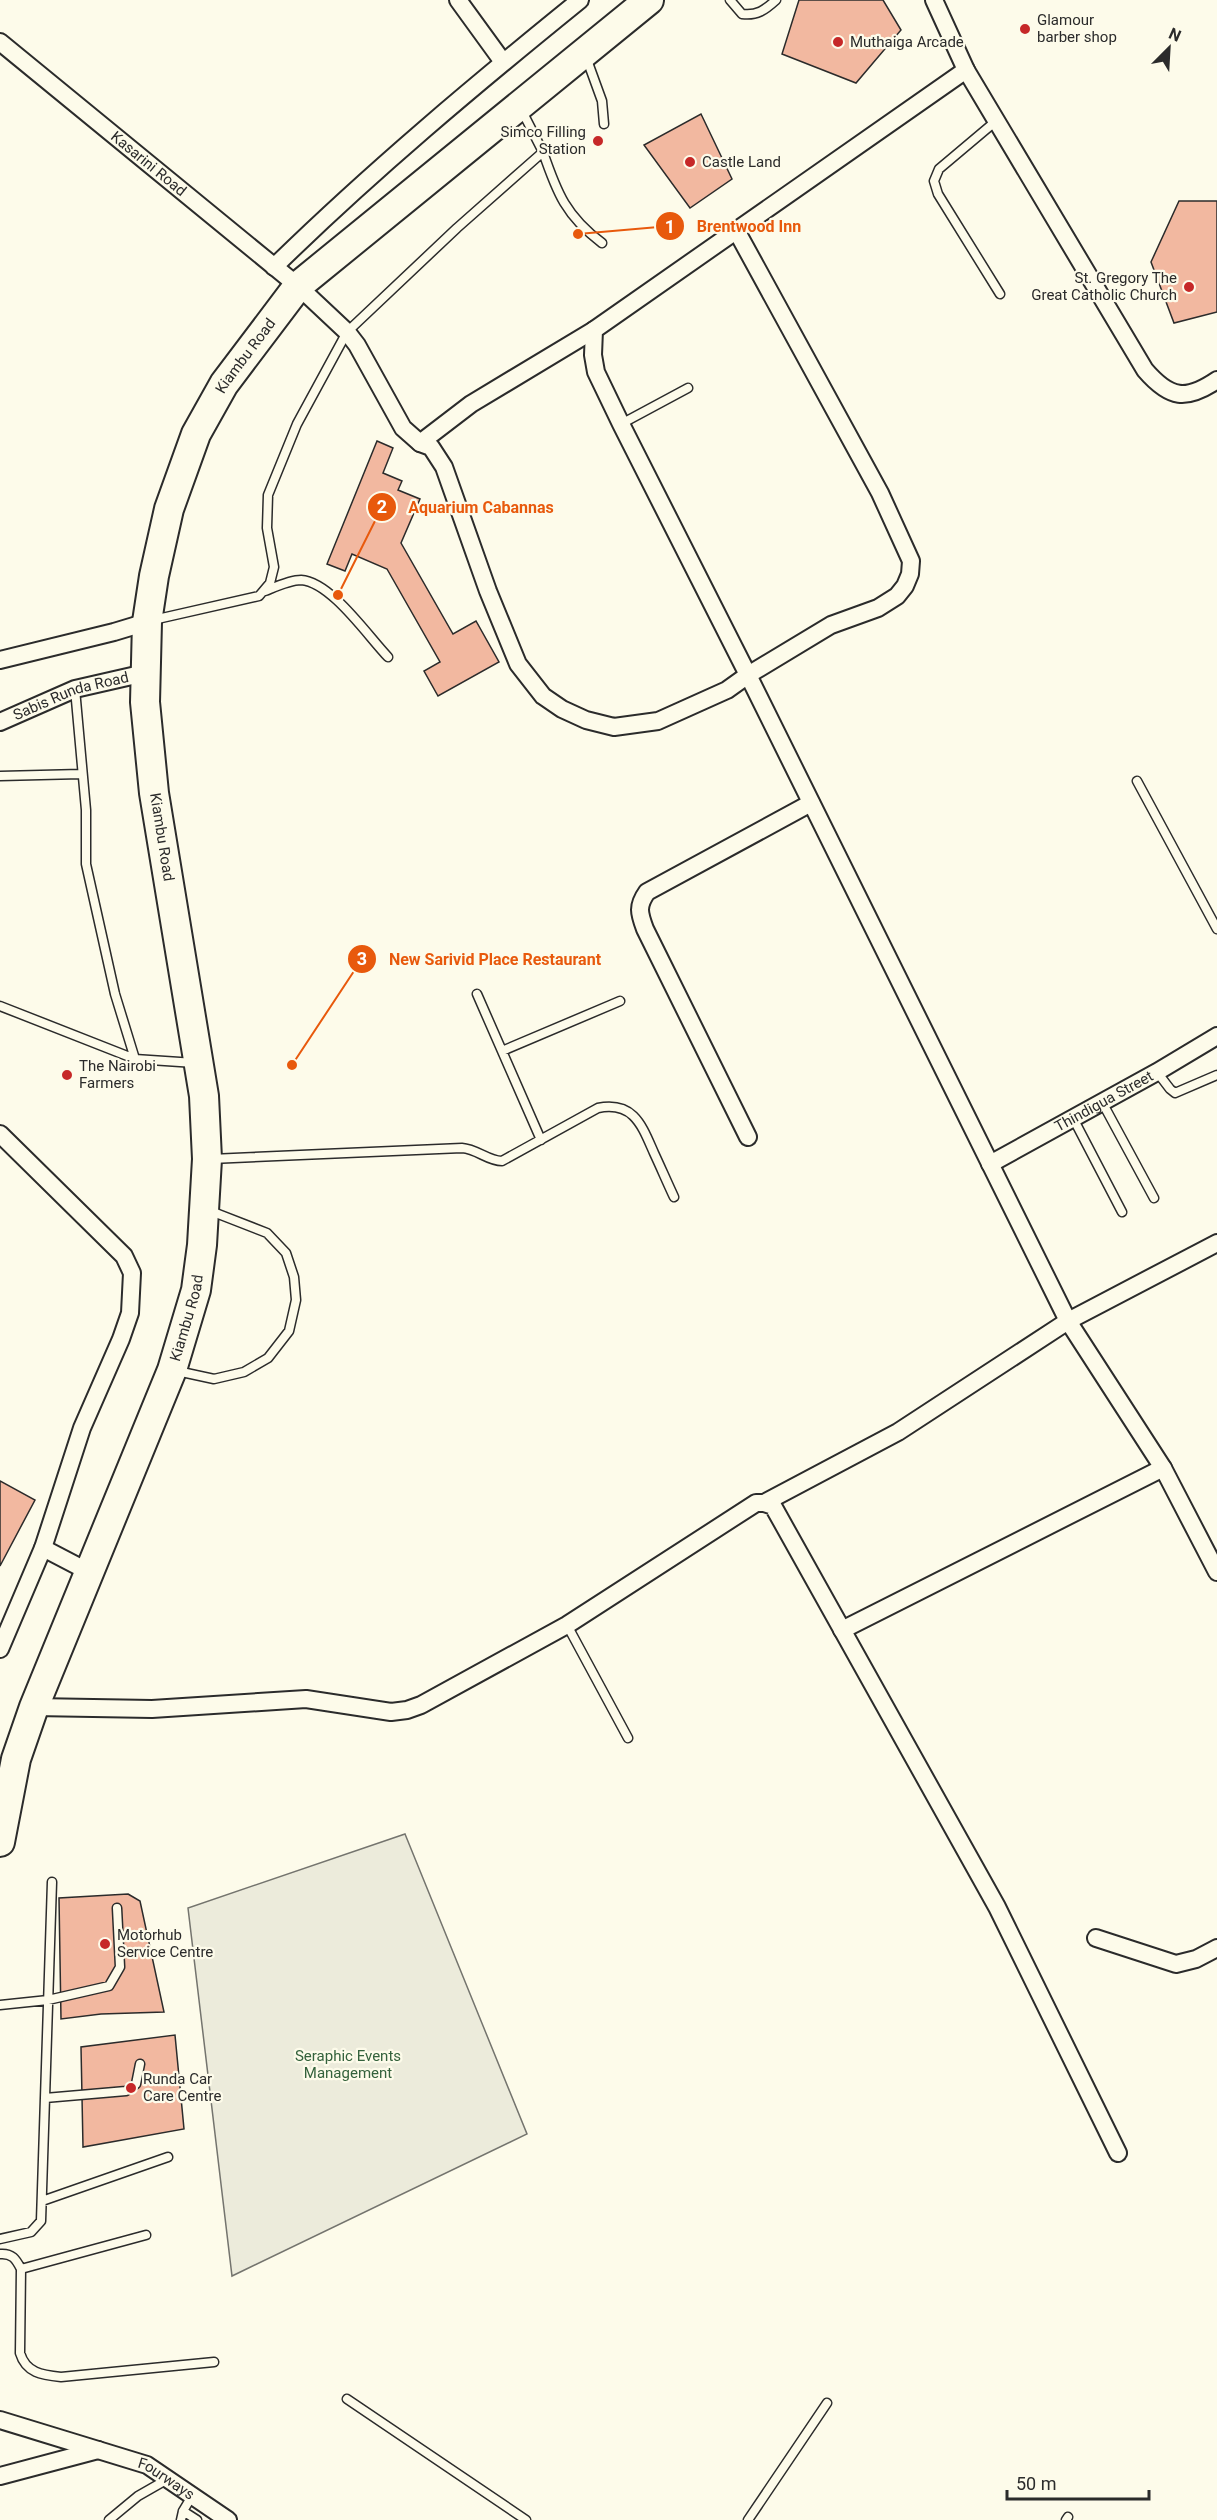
<svg xmlns="http://www.w3.org/2000/svg" width="1217" height="2520" font-family="Roboto,sans-serif">
  <rect width="100%" height="100%" fill="#fdfbea"/>
  <path fill="#ecebdb" stroke="#74746e" stroke-width="1.5" d="M 405,1834 L 527,2134 L 232,2276 L 188,1908 Z"/>
  <path fill="#f2b8a0" stroke="#2b2b2b" stroke-width="1.5" d="M 799,0 L 883,0 L 901,30 L 856,83 L 782,54 Z
    M 701,114 L 732,179 L 690,208 L 644,145 Z
    M 1179,201 L 1217,201 L 1217,312 L 1174,323 L 1151,262 Z
    M 377,441 L 393,448 L 383,473 L 402,481 L 398,490 L 420,499 L 401,543 L 453,634 L 476,621 L 499,662 L 438,696 L 424,671 L 440,662 L 387,569 L 352,554 L 345,571 L 327,564 Z
    M 0,1481 L 35,1500 L 0,1566 Z
    M 128,1894 L 140,1901 L 164,2012 L 101,2014 L 61,2019 L 59,1898 Z
    M 175,2035 L 184,2129 L 83,2147 L 81,2047 Z"/>
  <g fill="none" stroke-linecap="round" stroke-linejoin="round">
    <defs>
      <path id="service" d="M 730,0 L 742,14 C 757,16 765,10 776,0
        M 586,57 L 602,101 L 604,124
        M 996,121 L 939,169 L 934,181 L 938,194 L 1000,294
        M 543,152 C 557,193 566,216 602,243
        M 621,424 L 688,388
        M 265,591 C 275,587 290,580 301,580 C 331,582 367,635 388,657
        M 153,620 L 259,596 L 270,583 L 274,567 L 267,528 L 268,495 L 297,424 L 347,332 L 457,228 L 543,152 L 521,109
        M 75,689 L 86,810 L 86,864 L 115,994 L 135,1059
        M 0,776 L 81,774
        M 1137,781 L 1217,929
        M 477,994 L 541,1140
        M 0,1006 L 135,1059 L 195,1063
        M 502,1051 L 620,1001
        M 1157,1072 L 1170,1089 L 1175,1093 L 1217,1075
        M 1102,1102 L 1154,1198
        M 1073,1118 L 1122,1212
        M 211,1159 L 462,1148 C 477,1149 488,1161 502,1161 L 598,1108 C 634,1101 642,1126 654,1153 C 661,1168 667,1182 674,1197
        M 177,1371 L 214,1379 L 244,1372 L 268,1358 L 289,1331 L 296,1300 L 294,1277 L 286,1253 L 267,1233 L 208,1210
        M 567,1625 L 628,1738
        M 0,2005 L 48,2000 L 109,1986 L 120,1967 L 117,1908
        M 45,2098 L 126,2091 L 136,2084 L 140,2064
        M 42,2201 L 168,2157
        M 0,2239 L 31,2232 L 41,2221 L 52,1882
        M 0,2254 C 12,2253 16,2259 21,2269 L 20,2353 C 26,2373 42,2375 61,2377 L 214,2362
        M 21,2269 L 146,2235
        M 347,2399 L 526,2520
        M 183,2511 L 197,2520
        M 109,2520 L 138,2496 L 166,2480
        M 181,2520 L 183,2511 L 192,2496
        M 748,2520 L 827,2403
        M 1066,2520 L 1068,2517"/>
      <g id="minor">
        <path d="M 458,0 L 503,62"/>
        <path d="M 934,0 L 966,70 L 1145,370 C 1170,399 1186,401 1217,380"/>
        <path id="s1" d="M 0,42 L 298,286 L 347,332 L 357,345 L 403,428 L 420,443 L 431,447 L 444,467 L 488,591 L 518,664 L 543,696 L 562,709 L 586,720 L 614,727 L 658,721 L 727,690 L 748,675 L 831,625 L 878,608 L 897,596 L 905,586 L 910,574 L 911,561 L 880,493 L 736,230"/>
        <path d="M 966,70 L 594,330 L 593,355 L 596,372 L 621,424 L 748,675 L 1068,1321 L 1163,1468 L 1217,1572"/>
        <path d="M 274,267 C 371,172 475,85 580,0"/>
        <path d="M 420,443 L 471,404 L 594,330"/>
        <path d="M 0,660 L 114,632 L 147,622"/>
        <path id="s2" d="M 0,722 L 75,689 L 145,673"/>
        <path d="M 0,1134 L 124,1256 L 132,1273 L 130,1313 L 121,1339 L 82,1428 L 43,1548 L 0,1649"/>
        <path d="M 748,1137 L 645,929 C 639,913 637,906 647,892 L 811,803"/>
        <path id="s3" d="M 990,1164 L 1157,1072 L 1217,1036"/>
        <path d="M 764,1503 L 898,1432 L 1068,1321 L 1217,1243"/>
        <path d="M 43,1548 L 89,1572"/>
        <path d="M 842,1630 L 1163,1468"/>
        <path d="M 34,1707 L 152,1709 L 306,1699 L 391,1712 L 407,1710 L 421,1705 L 567,1625 L 756,1503 L 764,1503 L 773,1506 L 997,1907 L 1118,2153"/>
        <path d="M 1096,1938 L 1176,1964 L 1196,1959 L 1217,1948"/>
        <path id="s4" d="M 0,2420 L 147,2465 L 228,2520"/>
        <path d="M 0,2476 L 98,2450"/>
      </g>
      <g id="trunk">
        <path id="s5" d="M 0,1842 L 16,1759 L 34,1707 L 172,1370 L 196,1290 L 202,1245 L 207,1159 L 204,1096 L 154,793 L 145,702 L 147,622 L 154,576 L 169,509 L 196,434 L 224,384 L 298,286 L 649,0"/>
      </g>
    </defs>
    <use href="#service" stroke="#2b2b2b" stroke-width="11"/>
    <use href="#minor" stroke="#2b2b2b" stroke-width="20"/>
    <use href="#trunk" stroke="#2b2b2b" stroke-width="32"/>
    <use href="#service" stroke="#fdfbea" stroke-width="8"/>
    <use href="#minor" stroke="#fdfbea" stroke-width="16"/>
    <use href="#trunk" stroke="#fdfbea" stroke-width="28"/>
  </g>
  <g fill="#c62828" stroke="#fdfbea" stroke-width="2">
    <circle cx="1025" cy="29" r="6"/>
    <circle cx="838" cy="42" r="6"/>
    <circle cx="598" cy="141" r="6"/>
    <circle cx="690" cy="162" r="6"/>
    <circle cx="1189" cy="287" r="6"/>
    <circle cx="67" cy="1075" r="6"/>
    <circle cx="105" cy="1944" r="6"/>
    <circle cx="131" cy="2088" r="6"/>
  </g>
  <g text-anchor="middle" dominant-baseline="central" stroke-width="4.5" stroke-linejoin="round" paint-order="stroke">
    <g font-size="15" fill="#2b2b2b" stroke="#fdfbea" text-anchor="start">
      <text x="1037" y="20">Glamour<tspan x="1037" dy="17">barber shop</tspan></text>
      <text x="850" y="42">Muthaiga Arcade</text>
      <text x="586" y="132" text-anchor="end">Simco Filling<tspan x="586" dy="17">Station</tspan></text>
      <text x="702" y="162">Castle Land</text>
      <text x="1177" y="278" text-anchor="end">St. Gregory The<tspan x="1177" dy="17">Great Catholic Church</tspan></text>
      <text x="79" y="1066">The Nairobi<tspan x="79" dy="17">Farmers</tspan></text>
      <text x="117" y="1935">Motorhub<tspan x="117" dy="17">Service Centre</tspan></text>
      <text x="143" y="2079">Runda Car<tspan x="143" dy="17">Care Centre</tspan></text>
    </g>
    <g font-size="15" fill="#2b2b2b" stroke="#fdfbea">
      <text stroke="none"><textPath href="#s1" startOffset="192">Kasarini Road</textPath></text>
      <text stroke="none"><textPath href="#s5" startOffset="1548">Kiambu Road</textPath></text>
      <text stroke="none"><textPath href="#s2" startOffset="76">Sabis Runda Road</textPath></text>
      <text transform="translate(162 837) rotate(81)">Kiambu Road</text>
      <text stroke="none"><textPath href="#s3" startOffset="130">Thindigua Street</textPath></text>
      <text stroke="none"><textPath href="#s5" startOffset="558">Kiambu Road</textPath></text>
      <text stroke="none"><textPath href="#s4" startOffset="177">Fourways</textPath></text>
    </g>
    <g font-size="15" fill="#34623c" stroke="#fdfbea">
      <text x="348" y="2056">Seraphic Events<tspan x="348" dy="17">Management</tspan></text>
    </g>
  </g>
  <path fill="none" stroke="#e8590c" stroke-width="2" d="M578 234L670 226M338 595L382 507M292 1065L362 959"/>
  <g fill="#e8590c" stroke="#fdfbea" stroke-width="2">
    <circle cx="578" cy="234" r="6"/>
    <circle cx="338" cy="595" r="6"/>
    <circle cx="292" cy="1065" r="6"/>
    <circle cx="670" cy="226" r="15"/>
    <circle cx="382" cy="507" r="15"/>
    <circle cx="362" cy="959" r="15"/>
  </g>
  <g font-size="18" text-anchor="middle" font-weight="bold" fill="#fff">
    <text x="670" y="233">1</text>
    <text x="382" y="513">2</text>
    <text x="362" y="965">3</text>
  </g>
  <g font-size="16" text-anchor="middle" font-weight="bold" fill="#e8590c" stroke="#fdfbea" stroke-width="4.5" stroke-linejoin="round" paint-order="stroke">
    <text x="749" y="232">Brentwood Inn</text>
    <text x="481" y="513">Aquarium Cabannas</text>
    <text x="495" y="965">New Sarivid Place Restaurant</text>
  </g>
  <g transform="translate(1169 48) rotate(24)" stroke="#fdfbea" stroke-width="4.5" paint-order="stroke">
  <path d="M0-4.5L10 22L0 15L-10 22Z" fill="#2b2b2b"/>
  <text y="-9" font-size="16" font-weight="bold" text-anchor="middle" fill="#2b2b2b">N</text>
  </g>
  <path d="M1007 2490v9h142v-9" fill="none" stroke="#2b2b2b" stroke-width="3"/>
  <text x="1016" y="2490" font-size="18" fill="#2b2b2b" stroke="#fdfbea" stroke-width="4.5" paint-order="stroke">50 m</text>
</svg>
